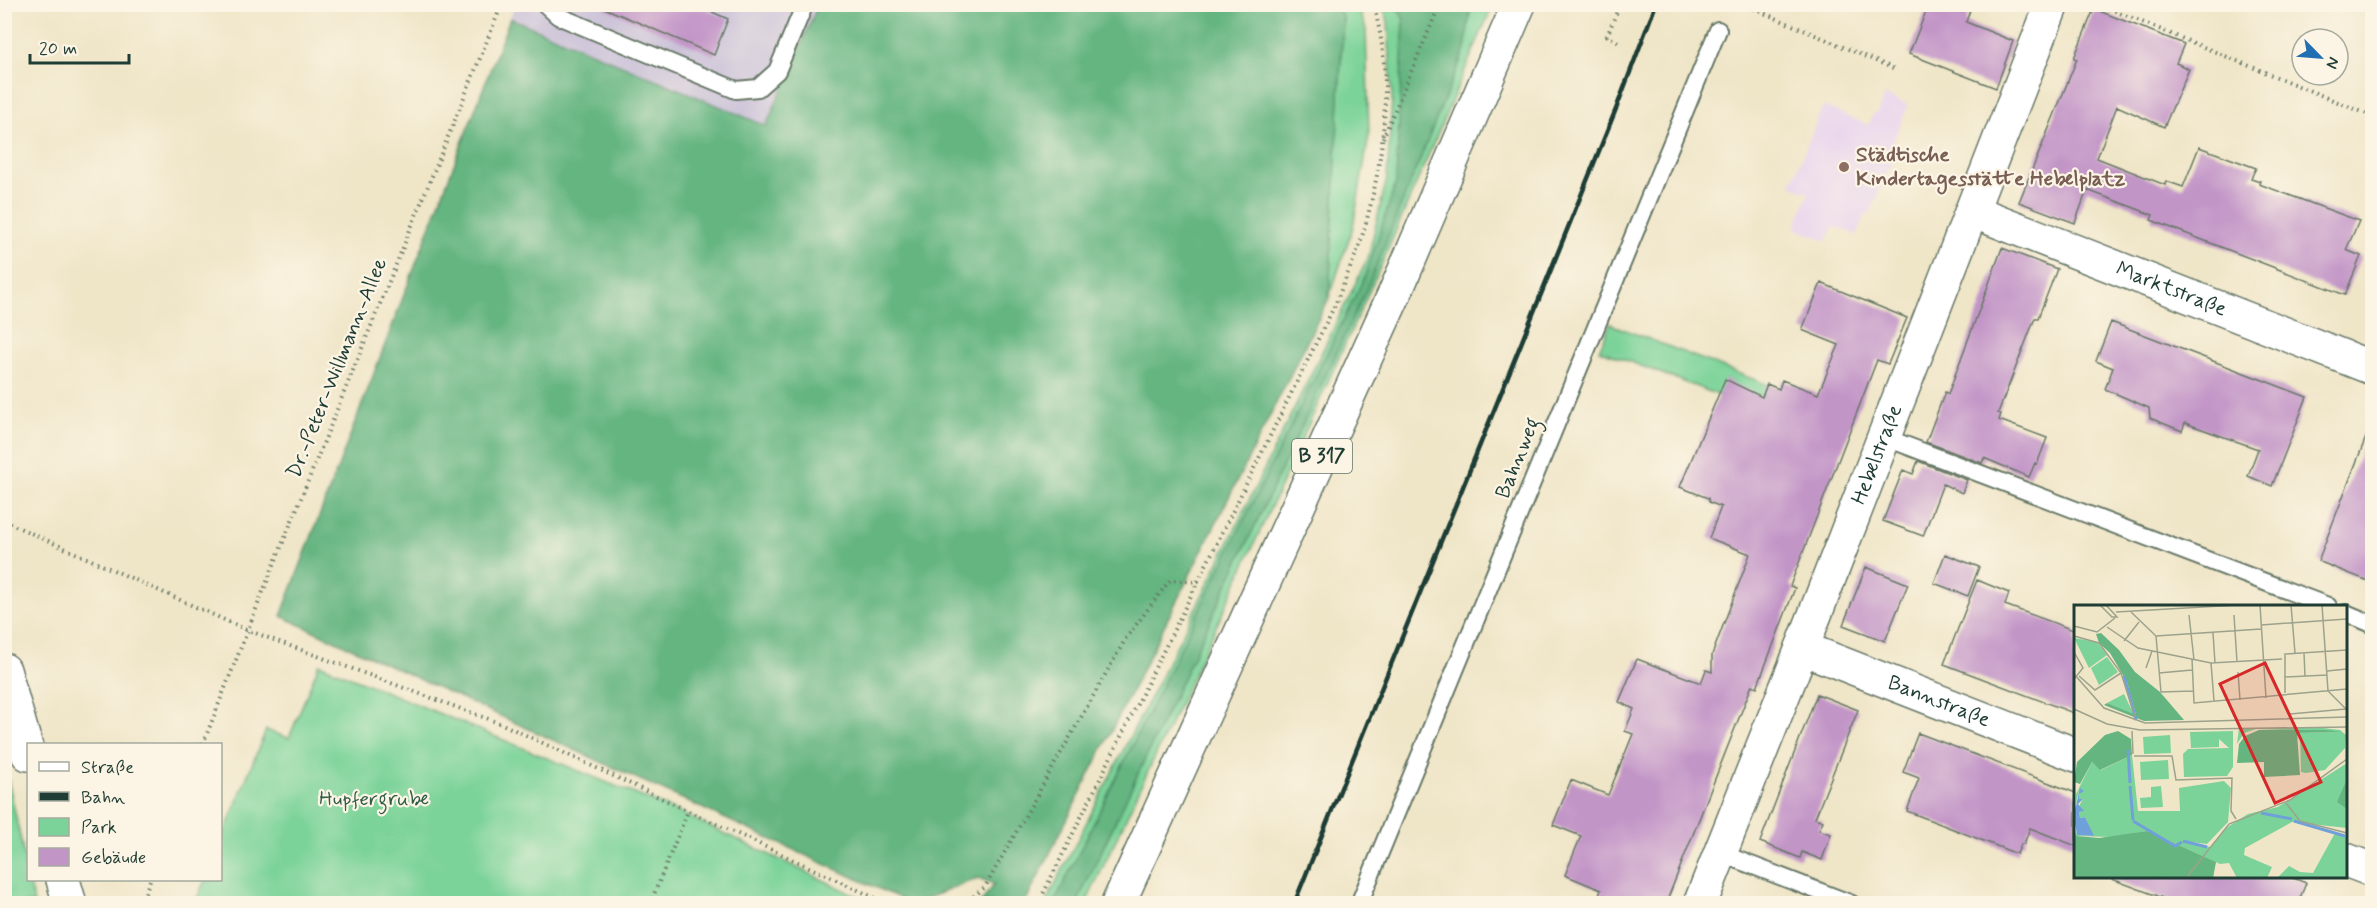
<svg xmlns="http://www.w3.org/2000/svg" width="2377" height="908" font-family="Mynerve,sans-serif">
  <rect width="100%" height="100%" fill="#fcf5e5"/>
  <filter id="ink" filterUnits="userSpaceOnUse"><feTurbulence type="fractalNoise" baseFrequency=".0167" numOctaves="2"/><feDisplacementMap in="SourceGraphic" scale="12" xChannelSelector="R" yChannelSelector="G"/><feConvolveMatrix kernelMatrix="1 2 1 2 8 2 1 2 1" color-interpolation-filters="sRGB"/></filter>
  <filter id="wash" filterUnits="userSpaceOnUse"><feTurbulence type="fractalNoise" baseFrequency=".008" numOctaves="4" result="noise"/><feDisplacementMap in="SourceGraphic" scale="24" xChannelSelector="R" yChannelSelector="G"/><feGaussianBlur stdDeviation="1.35" result="paint"/><feColorMatrix in="noise" values="0 0 0 0 0 0 0 0 0 0 0 0 0 0 0 0 0 1.4 0 .05"/><feComposite in="paint" operator="in"/></filter>
  <g filter="url(#wash)">
    <rect width="100%" height="100%" fill="#efe5c7"/>
    <path fill="#e7d2ef" d="M 1884,95 L 1908,105 L 1891,147 L 1897,149 L 1870,214 L 1866,213 L 1857,235 L 1833,226 L 1827,241 L 1795,228 L 1809,193 L 1791,185 L 1823,106 L 1868,125 L 1874,113 L 1877,114 Z"/>
    <path fill="#c8bfd8" d="M 516,4 L 818,5 L 766,126 L 510,18 Z"/>
    <path fill="#7cd399" stroke="#4e8866" stroke-width="1.5" d="M 1335,5 L 1357,5 L 1366,29 L 1369,136 L 1353,227 L 1329,298 L 1343,18 Z
      M 1382,5 L 1493,5 L 1382,263 L 1230,597 L 1086,903 L 1045,904 L 1207,586 L 1368,258 L 1387,178 L 1392,100 L 1388,21 Z
      M 1610,324 L 1815,403 L 1806,428 L 1599,350 Z
      M 319,664 L 681,813 L 872,903 L 195,903 L 205,880 L 220,880 L 221,841 L 266,730 L 289,738 Z
      M 4,760 L 34,903 L 5,903 Z"/>
    <path fill="#65b581" stroke="#42795a" stroke-width="1.5" d="M 1335,4 L 1343,18 L 1329,298 L 1025,903 L 981,903 L 994,884 L 978,878 L 916,903 L 910,903 L 281,616 L 510,18 L 766,126 L 818,5 Z
      M 1396,5 L 1471,5 L 1465,49 L 1369,284 L 1077,903 L 1054,903 L 1366,274 L 1396,183 L 1404,20 Z"/>
    <g id="blocks">
      <path fill="#c295c7" d="M 595,4 L 694,4 L 728,19 L 714,55 Z
        M 1929,4 L 1972,4 L 1966,22 L 2013,41 L 1996,88 L 1909,54 Z
        M 2094,9 L 2184,44 L 2176,63 L 2189,69 L 2164,127 L 2117,106 L 2097,158 L 2165,185 L 2166,181 L 2183,187 L 2199,147 L 2256,168 L 2251,178 L 2260,181 L 2259,184 L 2359,221 L 2346,250 L 2361,256 L 2345,295 L 2151,220 L 2153,215 L 2087,190 L 2075,223 L 2019,202 L 2077,59 L 2074,58 Z
        M 2002,248 L 2057,269 L 2038,318 L 2035,318 L 1998,413 L 2001,414 L 1999,420 L 2047,438 L 2037,464 L 2035,463 L 2029,477 L 1984,458 L 1982,463 L 1926,442 L 1945,392 L 1948,394 Z
        M 1821,283 L 1907,318 L 1888,364 L 1877,360 L 1790,586 L 1795,588 L 1757,687 L 1752,685 L 1666,903 L 1596,903 L 1601,890 L 1565,875 L 1581,836 L 1553,825 L 1571,780 L 1608,795 L 1633,734 L 1625,731 L 1634,709 L 1619,702 L 1637,659 L 1701,683 L 1706,670 L 1712,672 L 1712,655 L 1750,554 L 1709,538 L 1721,507 L 1709,502 L 1708,498 L 1680,487 L 1725,379 L 1762,397 L 1767,384 L 1779,389 L 1782,380 L 1818,394 L 1839,345 L 1802,330 Z
        M 2111,322 L 2307,397 L 2272,486 L 2248,476 L 2258,449 L 2185,423 L 2182,431 L 2150,418 L 2149,408 L 2105,389 L 2113,368 L 2096,361 Z
        M 2370,427 L 2373,427 L 2373,583 L 2318,561 Z
        M 1918,461 L 1967,480 L 1962,493 L 1943,484 L 1923,536 L 1883,521 L 1903,470 L 1913,474 Z
        M 1945,554 L 1979,567 L 1968,596 L 1934,583 Z
        M 1866,567 L 1908,584 L 1885,641 L 1843,625 Z
        M 1977,580 L 2009,593 L 2005,605 L 2076,631 L 2076,714 L 1944,664 Z
        M 1817,694 L 1858,710 L 1815,818 L 1823,821 L 1819,830 L 1831,834 L 1822,860 L 1802,852 L 1800,858 L 1760,842 Z
        M 1918,733 L 2076,793 L 2076,846 L 2030,828 L 2024,844 L 2021,844 L 2017,854 L 1907,811 L 1919,778 L 1903,772 Z
        M 2112,876 L 2288,876 L 2306,883 L 2298,903 L 2176,903 L 2112,879 Z"/>
    </g>
  </g>
  <g filter="url(#ink)">
    <use href="#blocks" fill-opacity="0" stroke="#687867" stroke-width="1.5"/>
    <g fill="none" stroke-linecap="round" stroke-linejoin="round">
      <defs>
        <path id="service" d="M 545,4 L 558,16 L 736,90 L 758,88 L 777,71 L 805,4
          M 1884,437 L 2328,606
          M 2346,613 L 2372,624
          M 1720,853 L 1852,904
          M 1359,904 L 1718,30"/>
        <g id="minor">
          <path id="s1" d="M 1972,211 L 2372,368"/>
          <path id="s2" d="M 1802,648 L 2076,755"/>
          <path d="M 2346,860 L 2372,870"/>
          <path id="s3" d="M 1700,904 L 1802,648 L 2052,4"/>
        </g>
        <path id="tertiary" d="M 4,670 L 28,754
          M 63,880 L 70,904"/>
        <path id="primary" d="M 1118,904 L 1398,286 L 1519,4"/>
      </defs>
      <use href="#service" stroke="#687867" stroke-width="20"/>
      <use href="#minor" stroke="#687867" stroke-width="36"/>
      <use href="#tertiary" stroke="#687867" stroke-width="36"/>
      <use href="#primary" stroke="#687867" stroke-width="36"/>
      <path stroke="#687867" stroke-width="4" stroke-dasharray="1.5 4.5" stroke-linecap="butt" d="M 1743,4 L 1897,70
        M 2098,4 L 2372,116
        M 1618,42 L 1607,36 L 1620,4
        M 1383,138 L 1440,4
        M 4,521 L 247,630 L 502,724 L 888,904
        M 203,744 L 260,599 L 502,4
        M 141,904 L 150,880
        M 650,904 L 688,811
        M 964,904 L 985,887 L 1126,638 L 1170,580 L 1199,582
        M 1038,904 L 1336,303 C 1343,283 1353,263 1360,243 C 1383,169 1396,80 1373,4"/>
      <use href="#service" stroke="#fff" stroke-width="16"/>
      <use href="#minor" stroke="#fff" stroke-width="33"/>
      <use href="#tertiary" stroke="#fff" stroke-width="33"/>
      <use href="#primary" stroke="#fff" stroke-width="33"/>
      <path stroke="#1f3d34" stroke-width="4.5" d="M 1294,904 L 1616,109 L 1656,4"/>
    </g>
  </g>
  <circle fill="#8d6e63" stroke="#fcf5e5" stroke-width="2" cx="1844" cy="167" r="6"/>
  <g text-anchor="middle" dominant-baseline="central" stroke-width="4.5" stroke-linejoin="round" paint-order="stroke">
    <rect fill="#fcf5e5" stroke="#617469" stroke-width="1.5" x="1292" y="439" width="60" height="34" rx="4.5"/>
    <g font-size="20" font-weight="bold" fill="#1f3d34">
      <text x="1322" y="456">B 317</text>
    </g>
    <g font-size="21" font-weight="bold" fill="#785e54" stroke="#fcf5e5" text-anchor="start">
      <text x="1856" y="155">Städtische<tspan x="1856" dy="24">Kindertagesstätte Hebelplatz</tspan></text>
    </g>
    <g font-size="21" fill="#1f3d34" stroke="#fcf5e5">
      <text stroke="none"><textPath href="#s1" startOffset="214">Marktstraße</textPath></text>
      <text transform="translate(337 368) rotate(-68)">Dr.-Peter-Willmann-Allee</text>
      <text stroke="none"><textPath href="#s3" startOffset="483">Hebelstraße</textPath></text>
      <text transform="translate(1518 458) rotate(-68)">Bahnweg</text>
      <text stroke="none"><textPath href="#s2" startOffset="147">Bannstraße</textPath></text>
    </g>
    <g font-size="21" fill="#325b48" stroke="#fcf5e5">
      <text x="374" y="799">Hupfergrube</text>
    </g>
  </g>
  <g transform="translate(2074 605)">
    <rect width="273" height="273" fill="#efe5c7"/>
    <path d="M 0,33 L 23,37 L 33,50 L 15,63 ZM 33,52 L 44,67 L 25,80 L 17,63 ZM 50,89 L 60,110 L 33,98 ZM 165,123 L 249,123 L 266,125 L 272,130 L 271,143 L 251,165 L 232,168 L 227,167 L 226,128 L 266,127 L 182,124 L 170,128 L 163,139 ZM 159,126 L 159,162 L 153,171 L 110,172 L 109,149 L 114,144 L 155,143 L 145,134 L 145,142 L 117,143 L 116,127 ZM 96,130 L 97,148 L 70,149 L 69,132 ZM 58,150 L 64,206 L 106,206 L 105,183 L 150,176 L 157,183 L 154,217 L 133,239 L 117,237 L 136,242 L 152,223 L 174,209 L 204,202 L 273,158 L 273,223 L 218,217 L 171,243 L 170,250 L 198,262 L 193,273 L 163,273 L 155,258 L 146,259 L 73,226 L 40,232 L 2,231 L 2,189 L 18,157 L 27,165 ZM 5,184 L 4,194 L 9,194 L 4,203 L 9,206 L 5,207 L 6,213 L 11,212 L 19,231 L 3,230 L 0,210 ZM 94,155 L 95,174 L 67,175 L 66,157 ZM 87,181 L 89,202 L 67,203 L 66,193 L 77,192 L 77,182 ZM 261,228 L 273,231 L 273,273 L 203,273 L 215,261 L 226,267 L 239,268 Z" fill="#7cd399" fill-rule="evenodd"/>
    <path d="M 27,28 L 45,45 L 61,67 L 86,87 L 110,115 L 70,116 L 30,100 L 33,98 L 62,110 L 53,77 L 36,48 L 25,38 L 22,29 ZM 185,125 L 250,125 L 268,127 L 223,128 L 226,170 L 190,172 L 190,157 L 163,158 L 165,139 L 171,131 ZM 44,126 L 57,134 L 58,150 L 26,165 L 18,157 L 6,179 L 0,177 L 3,157 L 31,130 ZM 273,174 L 273,204 L 263,197 ZM 0,222 L 2,231 L 25,233 L 73,226 L 142,257 L 139,273 L 0,273 Z" fill="#65b581"/>
    <path d="M 6,183 L 10,186 L 5,189 L 5,194 L 9,194 L 4,199 L 10,206 L 5,207 L 6,213 L 11,212 L 20,231 L 3,230 L 0,210 Z" fill="#70a0da"/>
    <path fill="none" stroke="#70a0da" stroke-width="3" d="M 50,71 L 62,115M 54,145 L 56,178M 56,181 L 59,215M 187,208 L 218,214M 59,216 L 101,241 L 108,237M 220,216 L 271,231M 109,236 L 133,242"/>
    <path fill="none" stroke="#9ca28c" stroke-width="1.5" d="M 26,0 L 38,12 L 43,12 L 32,0M 186,0 L 192,93M 217,0 L 221,48M 248,0 L 254,86 L 273,105M 42,7 L 164,0M 57,7 L 82,31 L 87,87 L 119,86M 115,10 L 120,55M 160,10 L 163,57M 187,20 L 273,14M 0,21 L 23,27 L 41,13M 33,22 L 64,43 L 137,58 L 208,54M 139,28 L 141,58M 0,31 L 25,38 L 47,68M 82,31 L 187,24M 50,36 L 65,17M 0,47 L 9,63 L 0,74M 230,48 L 231,71M 118,54 L 120,98 L 273,84M 137,58 L 140,96M 72,63 L 78,46M 253,66 L 273,64M 164,67 L 166,95M 85,68 L 118,65M 0,69 L 30,103 L 71,118 L 273,112M 5,71 L 21,85 L 47,68 L 61,112M 210,72 L 253,70M 211,88 L 211,49 L 273,45M 0,104 L 33,119 L 66,125 L 273,122M 216,109 L 272,104M 58,126 L 59,149M 60,151 L 98,151 L 102,175 L 158,173 L 157,206 L 162,214M 212,198 L 226,216 L 273,228M 112,273 L 155,219 L 216,195 L 273,154"/>
    <path fill="#d62828" fill-opacity="0.15" stroke="#d62828" stroke-width="3" d="M 191,58 L 247,177 L 201,198 L 146,79 Z"/>
    <rect width="273" height="273" fill="none" stroke="#1f3d34" stroke-width="3"/>
  </g>
  <rect width="2377" height="908" fill="none" stroke="#fcf5e5" stroke-width="24"/>
  <rect x="27" y="743" width="195" height="138" fill="#fcf5e5" stroke="#a4ab9e" stroke-width="1.5"/>
  <rect x="39" y="762" width="30" height="9" fill="#ffffff" stroke="#a4ab9e" stroke-width="1.5"/>
  <text x="81" y="773" font-size="18" fill="#1f3d34">Straße</text>
  <rect x="39" y="792" width="30" height="9" fill="#1f3d34" stroke="#a4ab9e" stroke-width="1.5"/>
  <text x="81" y="803" font-size="18" fill="#1f3d34">Bahn</text>
  <rect x="39" y="818" width="30" height="18" fill="#7cd399" stroke="#a4ab9e" stroke-width="1.5"/>
  <text x="81" y="833" font-size="18" fill="#1f3d34">Park</text>
  <rect x="39" y="848" width="30" height="18" fill="#c295c7" stroke="#a4ab9e" stroke-width="1.5"/>
  <text x="81" y="863" font-size="18" fill="#1f3d34">Gebäude</text>
  <g transform="translate(2320 57) rotate(115)"><circle r="28" fill="#fcf5e5" stroke="#a4ab9e" stroke-width="1.5"/>
  <path d="M0-4.5L10 22L0 15L-10 22Z" fill="#1f6fb2"/>
  <text y="-9" font-size="16" font-weight="bold" text-anchor="middle" fill="#1f3d34">N</text>
  </g>
  <path d="M30 54v9h99v-9" fill="none" stroke="#1f3d34" stroke-width="3"/>
  <text x="39" y="54" font-size="18" fill="#1f3d34" stroke="#fcf5e5" stroke-width="4.5" paint-order="stroke">20 m</text>
</svg>
